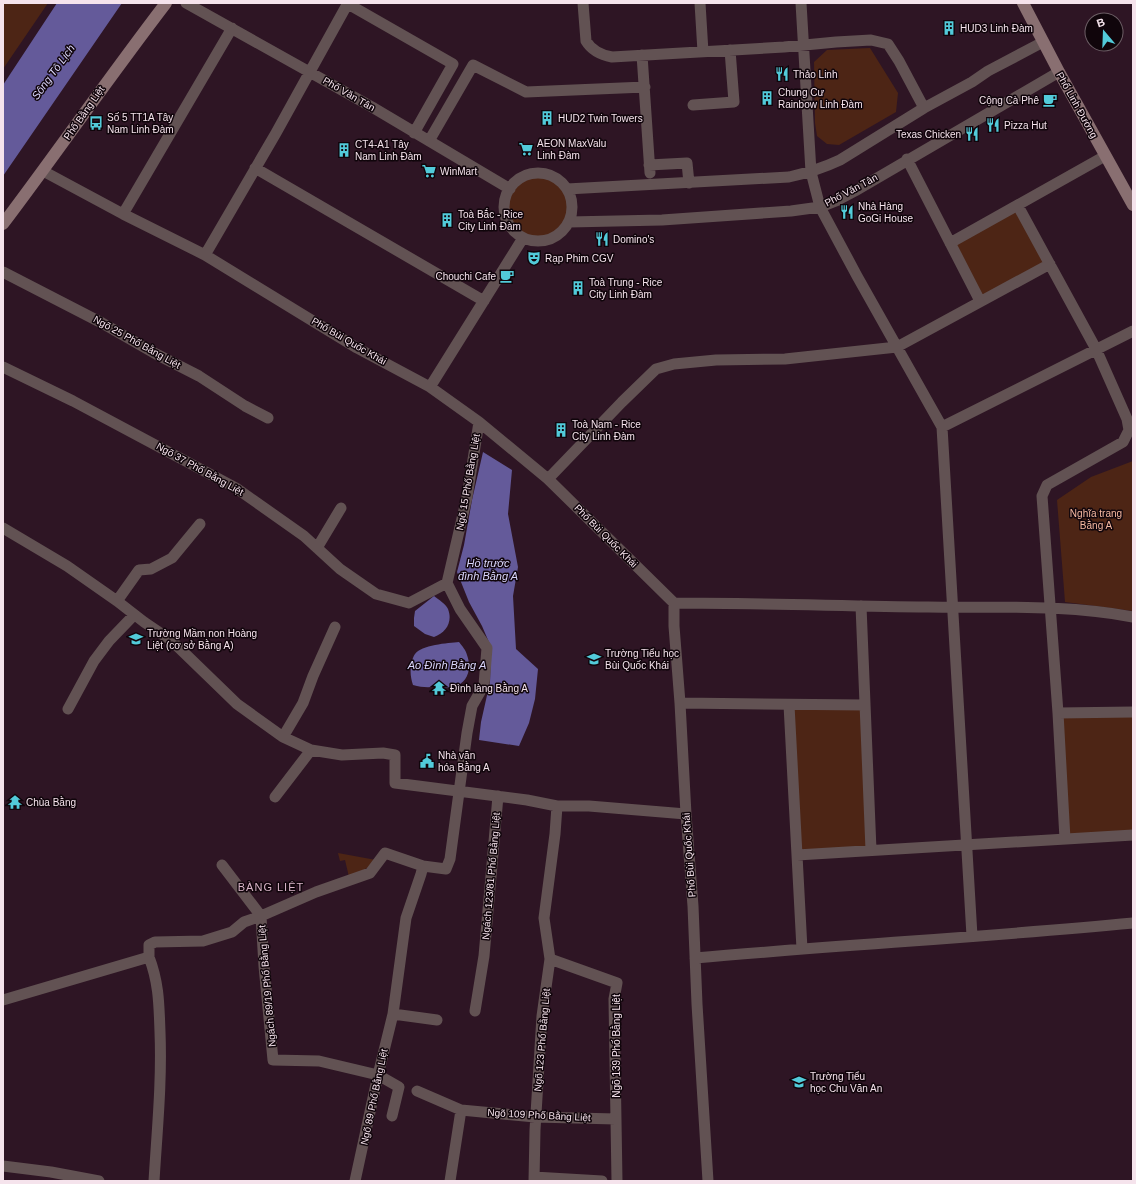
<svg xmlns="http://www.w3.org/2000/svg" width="1136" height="1184" font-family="Arial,sans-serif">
  <rect width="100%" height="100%" fill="#2e1524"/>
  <path fill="#4d2515" d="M 3,3 L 48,3 L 3,69 Z
    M 870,48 L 898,93 L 896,112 L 839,145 L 827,144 L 817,136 L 815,123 L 814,62 L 827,50 Z
    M504 207a34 34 0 1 1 68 0a34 34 0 1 1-68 0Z
    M 1018,206 L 1050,264 L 980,301 L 950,243 Z
    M 1133,461 L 1133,611 L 1065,602 L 1057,500 L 1091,477 Z
    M 789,705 L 865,705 L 871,850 L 797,855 Z
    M 1132,712 L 1133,835 L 1065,839 L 1058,713 Z
    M 338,853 L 376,860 L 377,863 L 349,877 L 345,860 L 340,861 Z"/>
  <path fill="#645a9a" d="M 57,3 L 122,3 L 3,176 L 3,85 Z
    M 483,452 L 512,470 L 508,514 L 518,567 L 513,596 L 516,649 L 538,669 L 535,699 L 529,723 L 519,746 L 479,740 L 481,722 L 490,682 L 491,647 L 482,626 L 469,602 L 457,572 L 464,545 L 472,500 Z
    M 434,596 C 439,600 446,604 448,609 C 453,622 446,633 434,637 L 425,634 L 414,626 L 414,618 L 415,611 Z
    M 459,642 C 462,646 466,650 467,655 C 472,668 468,684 453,687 C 448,688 443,687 438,687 C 429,687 422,688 413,685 C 411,679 410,673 411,667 C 412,663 412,658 415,654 C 421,645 448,643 459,642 Z"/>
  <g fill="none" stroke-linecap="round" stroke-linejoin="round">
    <path stroke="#625253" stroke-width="11" d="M 186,3 L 372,107 L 510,189
      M 583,3 L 586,41 C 592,51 601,55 612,57 L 784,47 L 836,42 L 871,40 L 888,44 L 899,61 L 924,108
      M 700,3 L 703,52
      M 801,3 L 811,172 L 820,207 L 857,276 L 942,427 L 972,936
      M 348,4 L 453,64 L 414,133
      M 642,55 L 650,173
      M 693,105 L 734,102 L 730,50
      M 429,141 L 473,65 L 526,92 L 645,87
      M 907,159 L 980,301
      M 649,165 L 687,163 L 689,183
      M 255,168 L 484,301
      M 43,171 L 123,214 L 205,255 L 357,348 L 430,387 L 479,422 L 548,479 L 674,603 L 674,626 L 680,703 L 686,814 L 693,906 L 697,1004 L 708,1181
      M504 207a34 34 0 1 1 68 0a34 34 0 1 1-68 0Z
      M 567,189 L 789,177 C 807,173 823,168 840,160 L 924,108 L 972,82 L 988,71 L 1043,42
      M 1018,206 L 1096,349 L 1127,419 L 1129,430 L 1123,442 L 1047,485 L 1042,496 L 1058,713 L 1065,839
      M 123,214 L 232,28
      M 569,222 L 662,220 L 791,211 L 820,207 L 838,200 L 855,191 L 1059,72
      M 950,243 L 1105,156
      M 205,255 L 276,133 L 348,3
      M 3,272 L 102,323 L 156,354 L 199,376 L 245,406 L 268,418
      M 3,367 L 73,401 L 236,488 L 304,536 L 340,569 L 376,594 L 409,603 L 447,583
      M 430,387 L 523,238
      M 942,427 L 1133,331
      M 548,479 L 622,402 L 656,369 L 674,364 L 716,360 L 785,359 L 897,347 L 1050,264
      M 3,528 L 67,566 L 117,601 L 144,622 L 172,641 L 237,704 L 283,737 L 311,750 L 342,755 L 383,753 L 395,755 L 395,783 L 527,800 L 557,806 L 589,806 L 686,814
      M 317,548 L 341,508
      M 117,601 L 139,570 L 151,569 L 172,558 L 200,524
      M 674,603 C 758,603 843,606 928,607 C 996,608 1066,604 1133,617
      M 861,606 L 871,850
      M 680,703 L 865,705
      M 789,705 L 802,949
      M 68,709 L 94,661 L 109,641 L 134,615
      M 1058,713 L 1133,712
      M 283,737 L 303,703 L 313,676 L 335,627
      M 275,797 L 311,750
      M 797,855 L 1133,835
      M 222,865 L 261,916
      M 261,916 L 264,966 L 273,1060 L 319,1061 L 378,1075 L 399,1087 L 392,1116
      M 149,957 L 149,945 L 155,942 L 203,941 L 232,932 L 244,922 L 261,916 L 316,892 L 370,873 L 385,853 L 423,866 L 446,869 L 450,859 L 467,733 L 472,706 L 484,685 L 487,648 L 460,609 L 447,583 L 467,497 L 479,422
      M 695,958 C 841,945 987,937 1133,923
      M 550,959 L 617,983 L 614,999 L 617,1181
      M 3,1000 L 149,957 C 159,983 159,1005 160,1032 C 162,1082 157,1131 154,1181
      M 475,1011 L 484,956 L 498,796
      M 393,1014 L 437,1020
      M 417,1091 L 461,1110 L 535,1117 L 616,1119
      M 3,1166 L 51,1172 L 99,1181
      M 534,1177 L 602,1181
      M 355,1181 L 378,1075 L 393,1014 L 406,918 L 421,874 L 423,866
      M 450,1181 L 461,1110
      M 534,1181 L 535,1130 L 542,1016 L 550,959 L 544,918 L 555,834 L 557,806"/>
    <path stroke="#896f71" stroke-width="12" d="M 1023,3 L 1059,72 L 1133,205
      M 3,224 C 58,151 110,76 166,3"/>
  </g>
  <defs>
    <symbol id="building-bare" viewBox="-9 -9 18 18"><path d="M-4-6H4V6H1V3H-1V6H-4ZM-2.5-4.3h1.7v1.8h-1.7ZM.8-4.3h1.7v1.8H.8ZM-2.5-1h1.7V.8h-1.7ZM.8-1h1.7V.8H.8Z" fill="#52cbda" stroke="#10050b" stroke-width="2.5" paint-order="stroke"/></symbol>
    <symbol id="restaurant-bare" viewBox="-9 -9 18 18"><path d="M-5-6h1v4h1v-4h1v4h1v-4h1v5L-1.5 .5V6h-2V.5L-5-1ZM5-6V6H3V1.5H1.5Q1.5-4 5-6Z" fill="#52cbda" stroke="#10050b" stroke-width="2.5" paint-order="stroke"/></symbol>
    <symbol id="cafe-bare" viewBox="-9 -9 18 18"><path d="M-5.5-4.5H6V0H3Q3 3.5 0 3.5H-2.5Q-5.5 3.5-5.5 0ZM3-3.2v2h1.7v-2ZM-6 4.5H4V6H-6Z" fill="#52cbda" stroke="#10050b" stroke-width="2.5" paint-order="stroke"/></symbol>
    <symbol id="bus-bare" viewBox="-9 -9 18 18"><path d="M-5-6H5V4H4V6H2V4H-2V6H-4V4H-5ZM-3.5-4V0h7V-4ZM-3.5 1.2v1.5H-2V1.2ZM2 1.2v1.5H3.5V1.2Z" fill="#52cbda" stroke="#10050b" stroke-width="2.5" paint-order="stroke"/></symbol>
    <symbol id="supermarket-bare" viewBox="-9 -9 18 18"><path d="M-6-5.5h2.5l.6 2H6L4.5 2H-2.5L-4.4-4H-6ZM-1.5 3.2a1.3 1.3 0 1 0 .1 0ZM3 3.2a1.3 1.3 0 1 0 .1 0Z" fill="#52cbda" stroke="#10050b" stroke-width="2.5" paint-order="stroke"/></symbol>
    <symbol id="theatre-bare" viewBox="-9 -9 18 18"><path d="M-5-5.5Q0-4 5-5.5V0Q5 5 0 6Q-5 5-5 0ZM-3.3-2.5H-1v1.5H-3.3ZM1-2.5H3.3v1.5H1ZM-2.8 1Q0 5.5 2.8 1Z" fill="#52cbda" stroke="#10050b" stroke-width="2.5" paint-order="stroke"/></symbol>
    <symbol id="school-bare" viewBox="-9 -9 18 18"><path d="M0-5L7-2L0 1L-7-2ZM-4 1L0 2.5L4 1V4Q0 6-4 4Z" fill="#52cbda" stroke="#10050b" stroke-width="2.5" paint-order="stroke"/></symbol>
    <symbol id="temple-bare" viewBox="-9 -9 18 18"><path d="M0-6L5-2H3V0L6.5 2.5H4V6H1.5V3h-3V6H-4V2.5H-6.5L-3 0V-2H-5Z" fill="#52cbda" stroke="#10050b" stroke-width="2.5" paint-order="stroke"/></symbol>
    <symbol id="civic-bare" viewBox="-9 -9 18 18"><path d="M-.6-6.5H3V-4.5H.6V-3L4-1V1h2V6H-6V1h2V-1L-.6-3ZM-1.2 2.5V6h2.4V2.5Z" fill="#52cbda" stroke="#10050b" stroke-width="2.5" paint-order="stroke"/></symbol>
  </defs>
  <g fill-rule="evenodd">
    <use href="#building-bare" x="939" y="18" width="20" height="20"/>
    <use href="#restaurant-bare" x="772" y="64" width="20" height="20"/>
    <use href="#building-bare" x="757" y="88" width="20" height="20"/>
    <use href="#cafe-bare" x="1040" y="90" width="20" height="20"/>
    <use href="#building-bare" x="537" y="108" width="20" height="20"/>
    <use href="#bus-bare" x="86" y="113" width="20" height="20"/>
    <use href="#restaurant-bare" x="983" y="115" width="20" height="20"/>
    <use href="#restaurant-bare" x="962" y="124" width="20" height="20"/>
    <use href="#supermarket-bare" x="516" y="139" width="20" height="20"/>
    <use href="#building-bare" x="334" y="140" width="20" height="20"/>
    <use href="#supermarket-bare" x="419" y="161" width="20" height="20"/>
    <use href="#restaurant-bare" x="837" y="202" width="20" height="20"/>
    <use href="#building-bare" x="437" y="210" width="20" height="20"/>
    <use href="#restaurant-bare" x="592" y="229" width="20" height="20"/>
    <use href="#theatre-bare" x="524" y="248" width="20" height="20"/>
    <use href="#cafe-bare" x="497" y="266" width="20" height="20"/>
    <use href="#building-bare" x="568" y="278" width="20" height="20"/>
    <use href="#building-bare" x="551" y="420" width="20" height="20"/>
    <use href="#school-bare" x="126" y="629" width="20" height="20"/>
    <use href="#school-bare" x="584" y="649" width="20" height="20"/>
    <use href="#temple-bare" x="429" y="678" width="20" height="20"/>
    <use href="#civic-bare" x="417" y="751" width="20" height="20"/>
    <use href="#temple-bare" x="5" y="792" width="20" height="20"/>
    <use href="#school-bare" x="789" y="1072" width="20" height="20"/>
  </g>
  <g text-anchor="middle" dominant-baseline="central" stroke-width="3" stroke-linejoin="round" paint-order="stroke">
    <g font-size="10" fill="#f5e3ec" stroke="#10050b" text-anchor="start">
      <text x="960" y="28">HUD3 Linh Đàm</text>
      <text x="793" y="74">Thảo Linh</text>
      <text x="778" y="92">Chung Cư<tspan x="778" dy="12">Rainbow Linh Đàm</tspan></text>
      <text x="1039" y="100" text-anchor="end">Cộng Cà Phê</text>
      <text x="107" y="117">Số 5 TT1A Tây<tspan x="107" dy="12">Nam Linh Đàm</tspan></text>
      <text x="558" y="118">HUD2 Twin Towers</text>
      <text x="1004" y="125">Pizza Hut</text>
      <text x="961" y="134" text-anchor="end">Texas Chicken</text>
      <text x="537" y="143">AEON MaxValu<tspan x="537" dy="12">Linh Đàm</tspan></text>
      <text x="355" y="144">CT4-A1 Tây<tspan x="355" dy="12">Nam Linh Đàm</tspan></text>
      <text x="440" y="171">WinMart</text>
      <text x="858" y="206">Nhà Hàng<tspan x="858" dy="12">GoGi House</tspan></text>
      <text x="458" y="214">Toà Bắc - Rice<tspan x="458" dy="12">City Linh Đàm</tspan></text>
      <text x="613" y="239">Domino's</text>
      <text x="545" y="258">Rạp Phim CGV</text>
      <text x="496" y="276" text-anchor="end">Chouchi Cafe</text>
      <text x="589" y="282">Toà Trung - Rice<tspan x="589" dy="12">City Linh Đàm</tspan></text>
      <text x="572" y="424">Toà Nam - Rice<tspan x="572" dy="12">City Linh Đàm</tspan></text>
      <text x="147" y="633">Trường Mầm non Hoàng<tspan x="147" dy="12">Liệt (cơ sở Bằng A)</tspan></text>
      <text x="605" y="653">Trường Tiểu học<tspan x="605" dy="12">Bùi Quốc Khái</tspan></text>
      <text x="450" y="688">Đình làng Bằng A</text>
      <text x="438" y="755">Nhà văn<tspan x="438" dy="12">hóa Bằng A</tspan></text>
      <text x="26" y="802">Chùa Bằng</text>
      <text x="810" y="1076">Trường Tiểu<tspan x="810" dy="12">học Chu Văn An</tspan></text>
    </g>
    <g font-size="10" fill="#f5e3ec" stroke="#10050b">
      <text transform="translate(349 94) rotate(30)">Phố Văn Tân</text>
      <text transform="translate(1077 105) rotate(61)">Phố Linh Đường</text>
      <text transform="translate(84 113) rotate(-55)">Phố Bằng Liệt</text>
      <text transform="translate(851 190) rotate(-28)">Phố Văn Tân</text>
      <text transform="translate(349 341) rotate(30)">Phố Bùi Quốc Khái</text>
      <text transform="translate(137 342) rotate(29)">Ngõ 25 Phố Bằng Liệt</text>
      <text transform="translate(200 469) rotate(29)">Ngõ 37 Phố Bằng Liệt</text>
      <text transform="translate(468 482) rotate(-80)">Ngõ 15 Phố Bằng Liệt</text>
      <text transform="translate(606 536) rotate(45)">Phố Bùi Quốc Khái</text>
      <text transform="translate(689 855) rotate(-94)">Phố Bùi Quốc Khái</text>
      <text transform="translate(491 876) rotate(-85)">Ngách 123/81 Phố Bằng Liệt</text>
      <text transform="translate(267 986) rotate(-95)">Ngách 89/19 Phố Bằng Liệt</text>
      <text transform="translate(542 1040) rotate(-85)">Ngõ 123 Phố Bằng Liệt</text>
      <text transform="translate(616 1046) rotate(-90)">Ngõ 139 Phố Bằng Liệt</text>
      <text transform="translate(374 1097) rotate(-78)">Ngõ 89 Phố Bằng Liệt</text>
      <text transform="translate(539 1115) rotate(3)">Ngõ 109 Phố Bằng Liệt</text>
    </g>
    <g font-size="10" fill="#f5b8a1" stroke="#10050b">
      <text x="1096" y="513">Nghĩa trang<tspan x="1096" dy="12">Bằng A</tspan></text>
    </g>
    <g font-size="11" font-style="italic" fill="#dad6fc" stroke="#10050b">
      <text transform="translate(53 72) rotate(-54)">Sông Tô Lịch</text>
      <text x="488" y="563">Hồ trước<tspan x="488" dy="13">đình Bằng A</tspan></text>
      <text x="447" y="665">Ao Đình Bằng A</text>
    </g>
    <g font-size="11" letter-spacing="1" fill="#d9b5c8" stroke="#10050b">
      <text x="271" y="887">BÀNG LIỆT</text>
    </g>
  </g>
  <rect width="1136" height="1184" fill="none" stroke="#f5e3ec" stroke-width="8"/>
  <g transform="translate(1104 32) rotate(341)"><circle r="19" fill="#10050b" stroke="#6c5e65"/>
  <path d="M0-3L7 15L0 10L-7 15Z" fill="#52cbda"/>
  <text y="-6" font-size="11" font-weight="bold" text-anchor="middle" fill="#f5e3ec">B</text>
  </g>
</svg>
